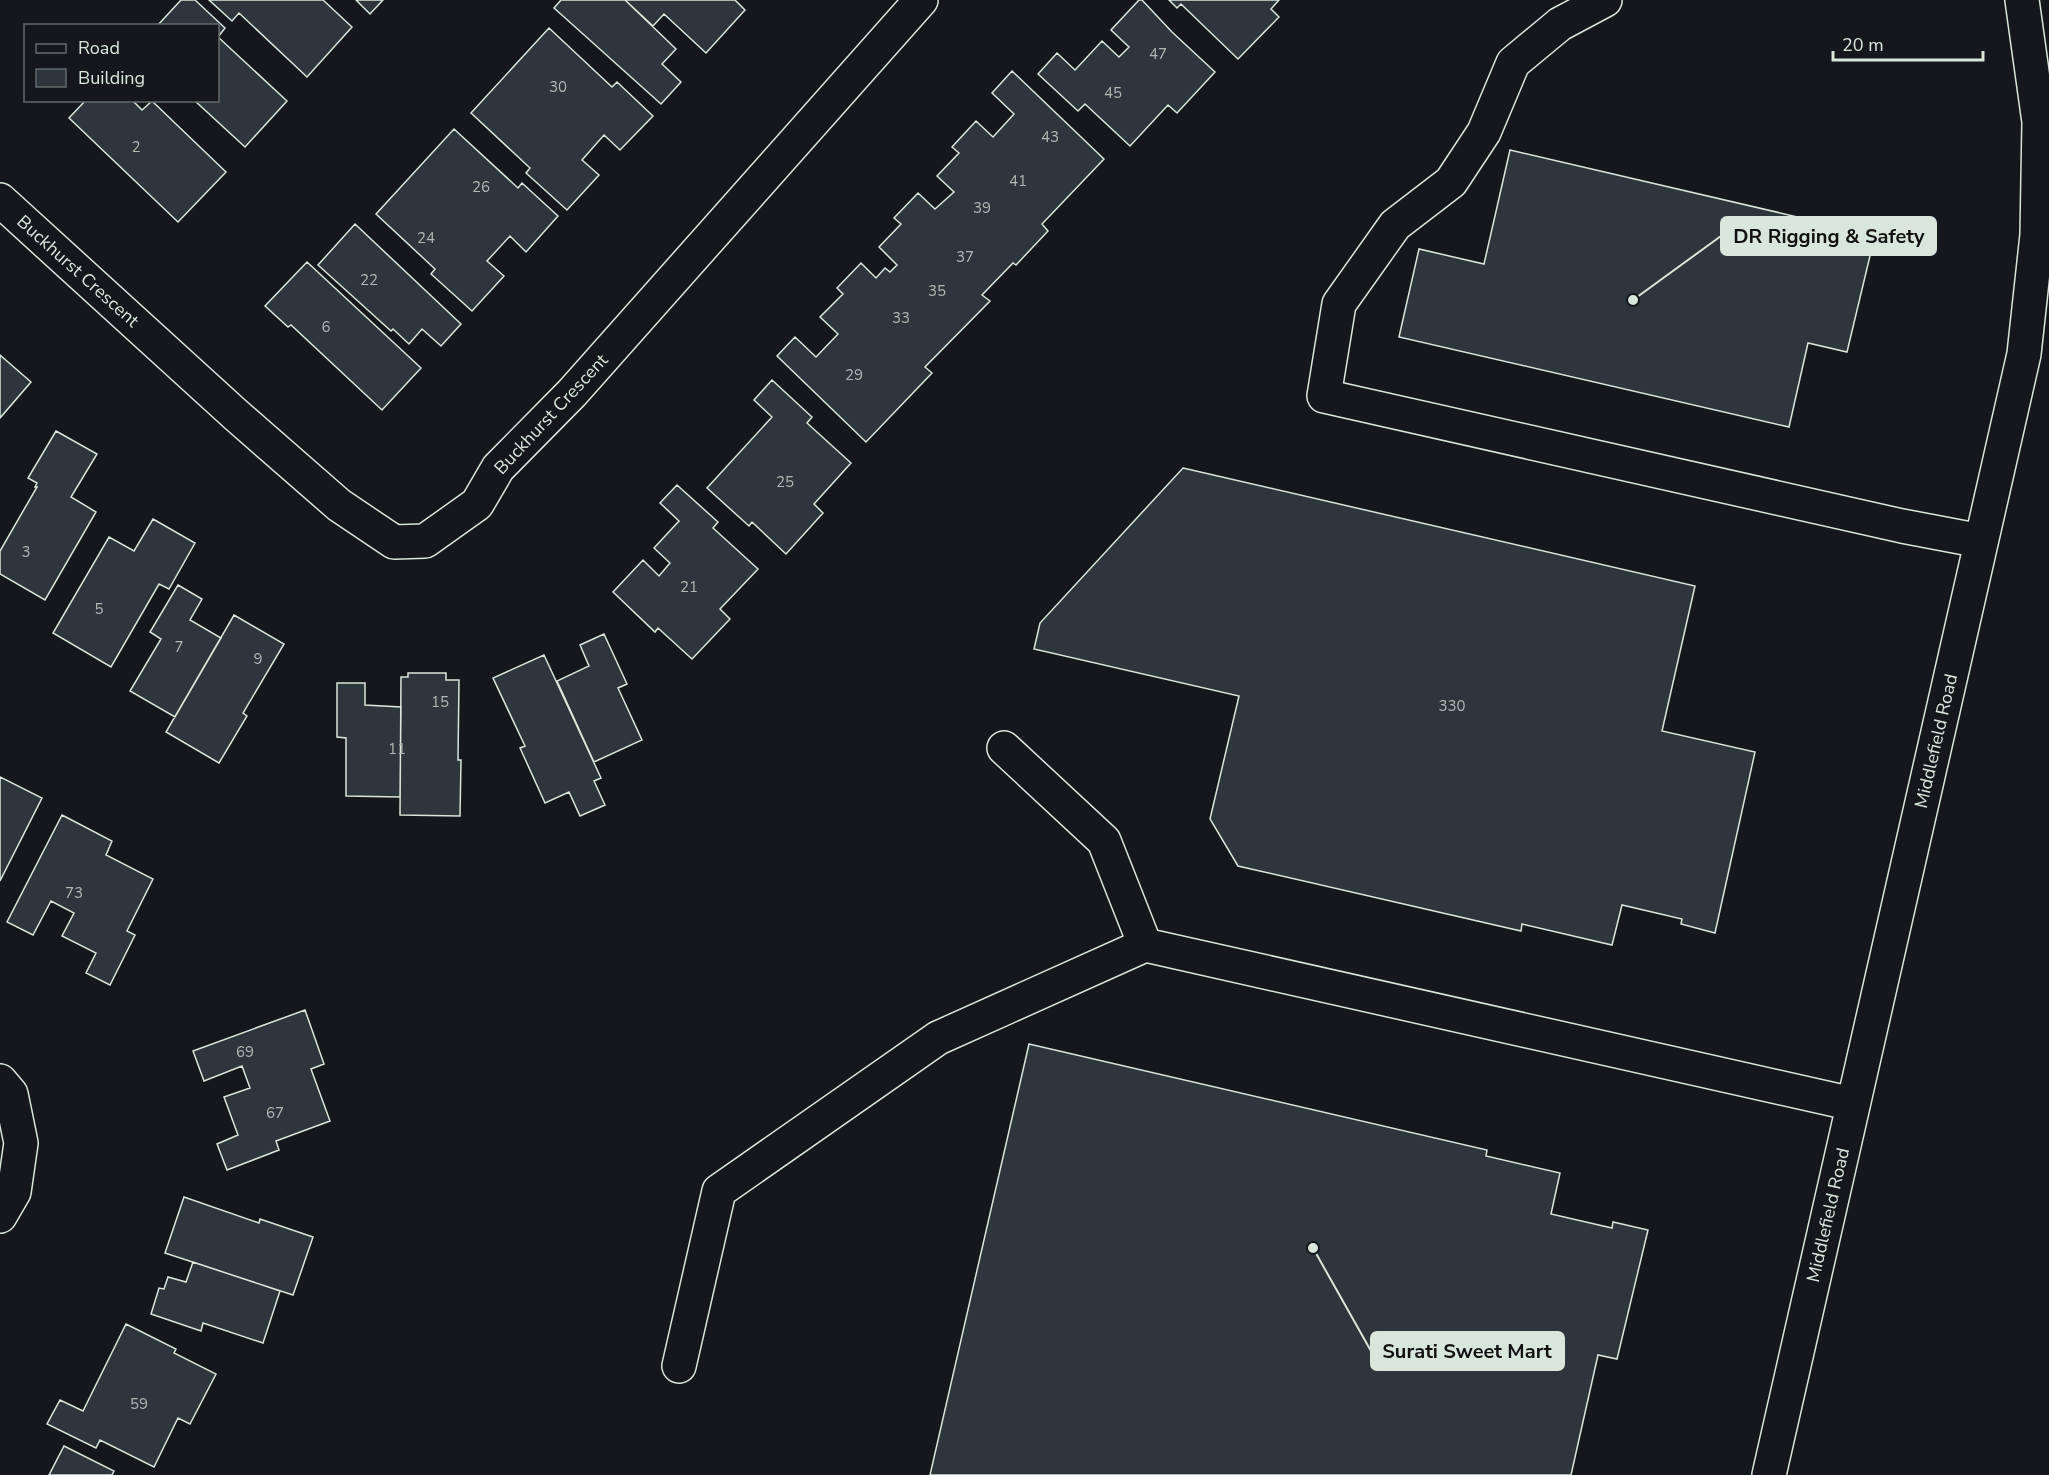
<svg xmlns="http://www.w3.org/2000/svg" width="2049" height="1475" font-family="'Nunito Sans',sans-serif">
  <rect width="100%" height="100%" fill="#14181c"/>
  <path fill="#2c363c" stroke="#d8e6dc" stroke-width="1.5" d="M 181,0 L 195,0 L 225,28 L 218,37 L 287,101 L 245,147 L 194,100 L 218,100 L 218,26 L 157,26 Z
    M 209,0 L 323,0 L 352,27 L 307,77 L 239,13 L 232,21 Z
    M 356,0 L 383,0 L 370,14 Z
    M 561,0 L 625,0 L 676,49 L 662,64 L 681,82 L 661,104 L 554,8 Z
    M 625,0 L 735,0 L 745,10 L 706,53 L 664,14 L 653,26 Z
    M 1139,0 L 1142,0 L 1172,32 L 1215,72 L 1177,113 L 1168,105 L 1130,146 L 1085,104 L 1078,111 L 1038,74 L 1057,53 L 1075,70 L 1102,41 L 1119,57 L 1129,47 L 1111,30 Z
    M 1169,0 L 1279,0 L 1271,9 L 1279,17 L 1238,59 L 1181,4 L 1177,8 Z
    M 549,28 L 612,87 L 617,82 L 653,116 L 620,150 L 604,135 L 582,160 L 599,175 L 567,210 L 526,173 L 530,168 L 471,113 Z
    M 1012,71 L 1104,159 L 1042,224 L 1048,231 L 1016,265 L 1013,263 L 982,295 L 990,301 L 925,367 L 932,373 L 866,442 L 777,356 L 795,337 L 816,357 L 838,334 L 820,317 L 843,294 L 837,288 L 861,263 L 876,278 L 885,268 L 890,272 L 897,265 L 879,247 L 901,224 L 894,218 L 918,193 L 935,209 L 954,192 L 937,176 L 959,153 L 952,147 L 976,121 L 993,137 L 1014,114 L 992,93 Z
    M 86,100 L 132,100 L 142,110 L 152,101 L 226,172 L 178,222 L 69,118 Z
    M 454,129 L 518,188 L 522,183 L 558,216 L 526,252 L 510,236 L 487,261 L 504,276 L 472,311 L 431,274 L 435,269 L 376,214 Z
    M 1510,150 L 1875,235 L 1847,352 L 1808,343 L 1789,427 L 1399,337 L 1419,249 L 1484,264 Z
    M 355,224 L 461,324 L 441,346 L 422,329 L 409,344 L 393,329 L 391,331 L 318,265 Z
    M 307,262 L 421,368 L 382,410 L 291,325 L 288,327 L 265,306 Z
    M 0,355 L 31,382 L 0,418 Z
    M 772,380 L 812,417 L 807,423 L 851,463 L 814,504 L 823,513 L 786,554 L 752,522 L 749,526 L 707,488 L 772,417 L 754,400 Z
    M 56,431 L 97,454 L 71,497 L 96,512 L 45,600 L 0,574 L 0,551 L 37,487 L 35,487 L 37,483 L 28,478 Z
    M 1183,468 L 1695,586 L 1662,731 L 1755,752 L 1715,933 L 1681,924 L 1682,919 L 1622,905 L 1612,945 L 1522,924 L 1521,931 L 1238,866 L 1210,819 L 1239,696 L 1034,649 L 1040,623 Z
    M 677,485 L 718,522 L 713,528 L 758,569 L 720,609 L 730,619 L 692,659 L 658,628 L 655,632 L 613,592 L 643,560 L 659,576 L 670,563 L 654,548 L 679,521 L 660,503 Z
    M 153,519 L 195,543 L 169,589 L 159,584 L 111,667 L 53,633 L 109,537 L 134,551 Z
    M 178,585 L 202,599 L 190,620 L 221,638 L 175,717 L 130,691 L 161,639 L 150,632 Z
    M 234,615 L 284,644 L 243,713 L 247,716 L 219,763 L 166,732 Z
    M 604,634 L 627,684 L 618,688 L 642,740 L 594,762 L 557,681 L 589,666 L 580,645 Z
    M 544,655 L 601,778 L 594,781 L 605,805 L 580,816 L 569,792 L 545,803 L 520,748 L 525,746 L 493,678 Z
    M 408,673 L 446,673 L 446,680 L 459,680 L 458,760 L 461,760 L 460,816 L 400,815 L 401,677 L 408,677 Z
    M 337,683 L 365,683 L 365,705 L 401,707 L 400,797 L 346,796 L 346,738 L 337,737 Z
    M 0,777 L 42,798 L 0,881 Z
    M 62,815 L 112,841 L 106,855 L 153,879 L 127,931 L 135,935 L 110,985 L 86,973 L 96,953 L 62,936 L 74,913 L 51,901 L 33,935 L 7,922 Z
    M 305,1010 L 324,1064 L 311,1069 L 330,1121 L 276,1141 L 279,1150 L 227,1170 L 217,1144 L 238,1135 L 224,1097 L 250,1088 L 242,1066 L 204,1081 L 193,1051 Z
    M 1029,1044 L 1487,1150 L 1486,1156 L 1560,1173 L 1551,1214 L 1612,1228 L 1613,1222 L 1648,1230 L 1617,1359 L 1598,1355 L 1571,1475 L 930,1475 Z
    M 184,1197 L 259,1223 L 260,1219 L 313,1237 L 293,1295 L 165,1253 Z
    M 193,1262 L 280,1291 L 263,1343 L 203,1323 L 201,1331 L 151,1314 L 159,1288 L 164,1289 L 168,1277 L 186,1282 Z
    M 126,1324 L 176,1349 L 174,1353 L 216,1374 L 190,1424 L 178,1418 L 154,1467 L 100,1440 L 96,1448 L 47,1424 L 60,1400 L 83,1411 Z
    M 64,1446 L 114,1471 L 112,1475 L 49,1475 Z"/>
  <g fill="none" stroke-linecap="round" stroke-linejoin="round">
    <defs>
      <path id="minor" d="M 1605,0 L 1560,24 L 1513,63 L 1484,132 L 1451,182 L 1395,225 L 1339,304 L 1324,396 L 1902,526 L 1981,541
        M 0,200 L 236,415 L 339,505 L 394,542 L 425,541 L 477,504 L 498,468 L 572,393 L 921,0
        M 1004,748 L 1104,841 L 1145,945
        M 0,1081 L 11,1094 L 21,1143 L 14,1192 L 0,1216
        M 679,1366 L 719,1191 L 938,1038 L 1145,945 L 1853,1104"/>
      <path id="major" d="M 1769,1475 L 2024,354 L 2037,235 L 2039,122 L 2022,0"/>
    </defs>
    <use href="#minor" stroke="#d8e6dc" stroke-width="36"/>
    <use href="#major" stroke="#d8e6dc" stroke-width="36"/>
    <use href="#minor" stroke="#14181c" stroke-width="33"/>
    <use href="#major" stroke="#14181c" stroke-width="33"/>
  </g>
  <g text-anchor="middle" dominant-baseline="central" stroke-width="4.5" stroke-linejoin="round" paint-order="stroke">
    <g font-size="15" fill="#adbab4">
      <text x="1158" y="54">47</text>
      <text x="558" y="87">30</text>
      <text x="1113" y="93">45</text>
      <text x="1050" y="137">43</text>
      <text x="136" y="147">2</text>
      <text x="1018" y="181">41</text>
      <text x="481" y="187">26</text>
      <text x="982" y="208">39</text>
      <text x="426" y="238">24</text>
      <text x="965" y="257">37</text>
      <text x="369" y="280">22</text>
      <text x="937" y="291">35</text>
      <text x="901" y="318">33</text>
      <text x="326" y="327">6</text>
      <text x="854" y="375">29</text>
      <text x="785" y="482">25</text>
      <text x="26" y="552">3</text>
      <text x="689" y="587">21</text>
      <text x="99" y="609">5</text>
      <text x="179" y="647">7</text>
      <text x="258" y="659">9</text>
      <text x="440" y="702">15</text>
      <text x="1452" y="706">330</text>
      <text x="397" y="749">11</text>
      <text x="74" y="893">73</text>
      <text x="245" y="1052">69</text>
      <text x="275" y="1113">67</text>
      <text x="139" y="1404">59</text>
    </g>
    <g font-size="18" fill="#d8e6dc" stroke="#14181c">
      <text transform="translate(78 271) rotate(42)">Buckhurst Crescent</text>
      <text transform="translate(551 414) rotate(-47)">Buckhurst Crescent</text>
      <text transform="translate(1936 741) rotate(-77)">Middlefield Road</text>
      <text transform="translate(1828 1215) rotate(-77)">Middlefield Road</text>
    </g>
  </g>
  <path fill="none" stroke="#d8e6dc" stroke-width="2" d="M1633 300L1721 236M1313 1248L1371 1351"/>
  <g fill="#d8e6dc" stroke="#14181c" stroke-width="2">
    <circle cx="1633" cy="300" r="6"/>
    <circle cx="1313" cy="1248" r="6"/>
  </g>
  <g fill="#d8e6dc" stroke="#d8e6dc" stroke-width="2">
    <rect x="1721" y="217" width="215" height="38" rx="6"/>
    <rect x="1371" y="1332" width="193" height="38" rx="6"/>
  </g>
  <g font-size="20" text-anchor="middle" font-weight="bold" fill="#111">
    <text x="1829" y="243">DR Rigging &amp; Safety</text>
    <text x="1467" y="1358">Surati Sweet Mart</text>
  </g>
  <rect x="24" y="24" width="195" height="78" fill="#14181c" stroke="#626a69" stroke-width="1.5"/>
  <rect x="36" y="44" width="30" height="9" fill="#14181c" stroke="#626a69" stroke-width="1.5"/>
  <text x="78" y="54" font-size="18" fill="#d8e6dc">Road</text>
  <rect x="36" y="69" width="30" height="18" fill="#2c363c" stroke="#626a69" stroke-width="1.5"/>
  <text x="78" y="84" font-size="18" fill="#d8e6dc">Building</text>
  <path d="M1833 51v9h150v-9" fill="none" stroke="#d8e6dc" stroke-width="3"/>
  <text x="1842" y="51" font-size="18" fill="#d8e6dc" stroke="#14181c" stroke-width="4.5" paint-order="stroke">20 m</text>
</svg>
